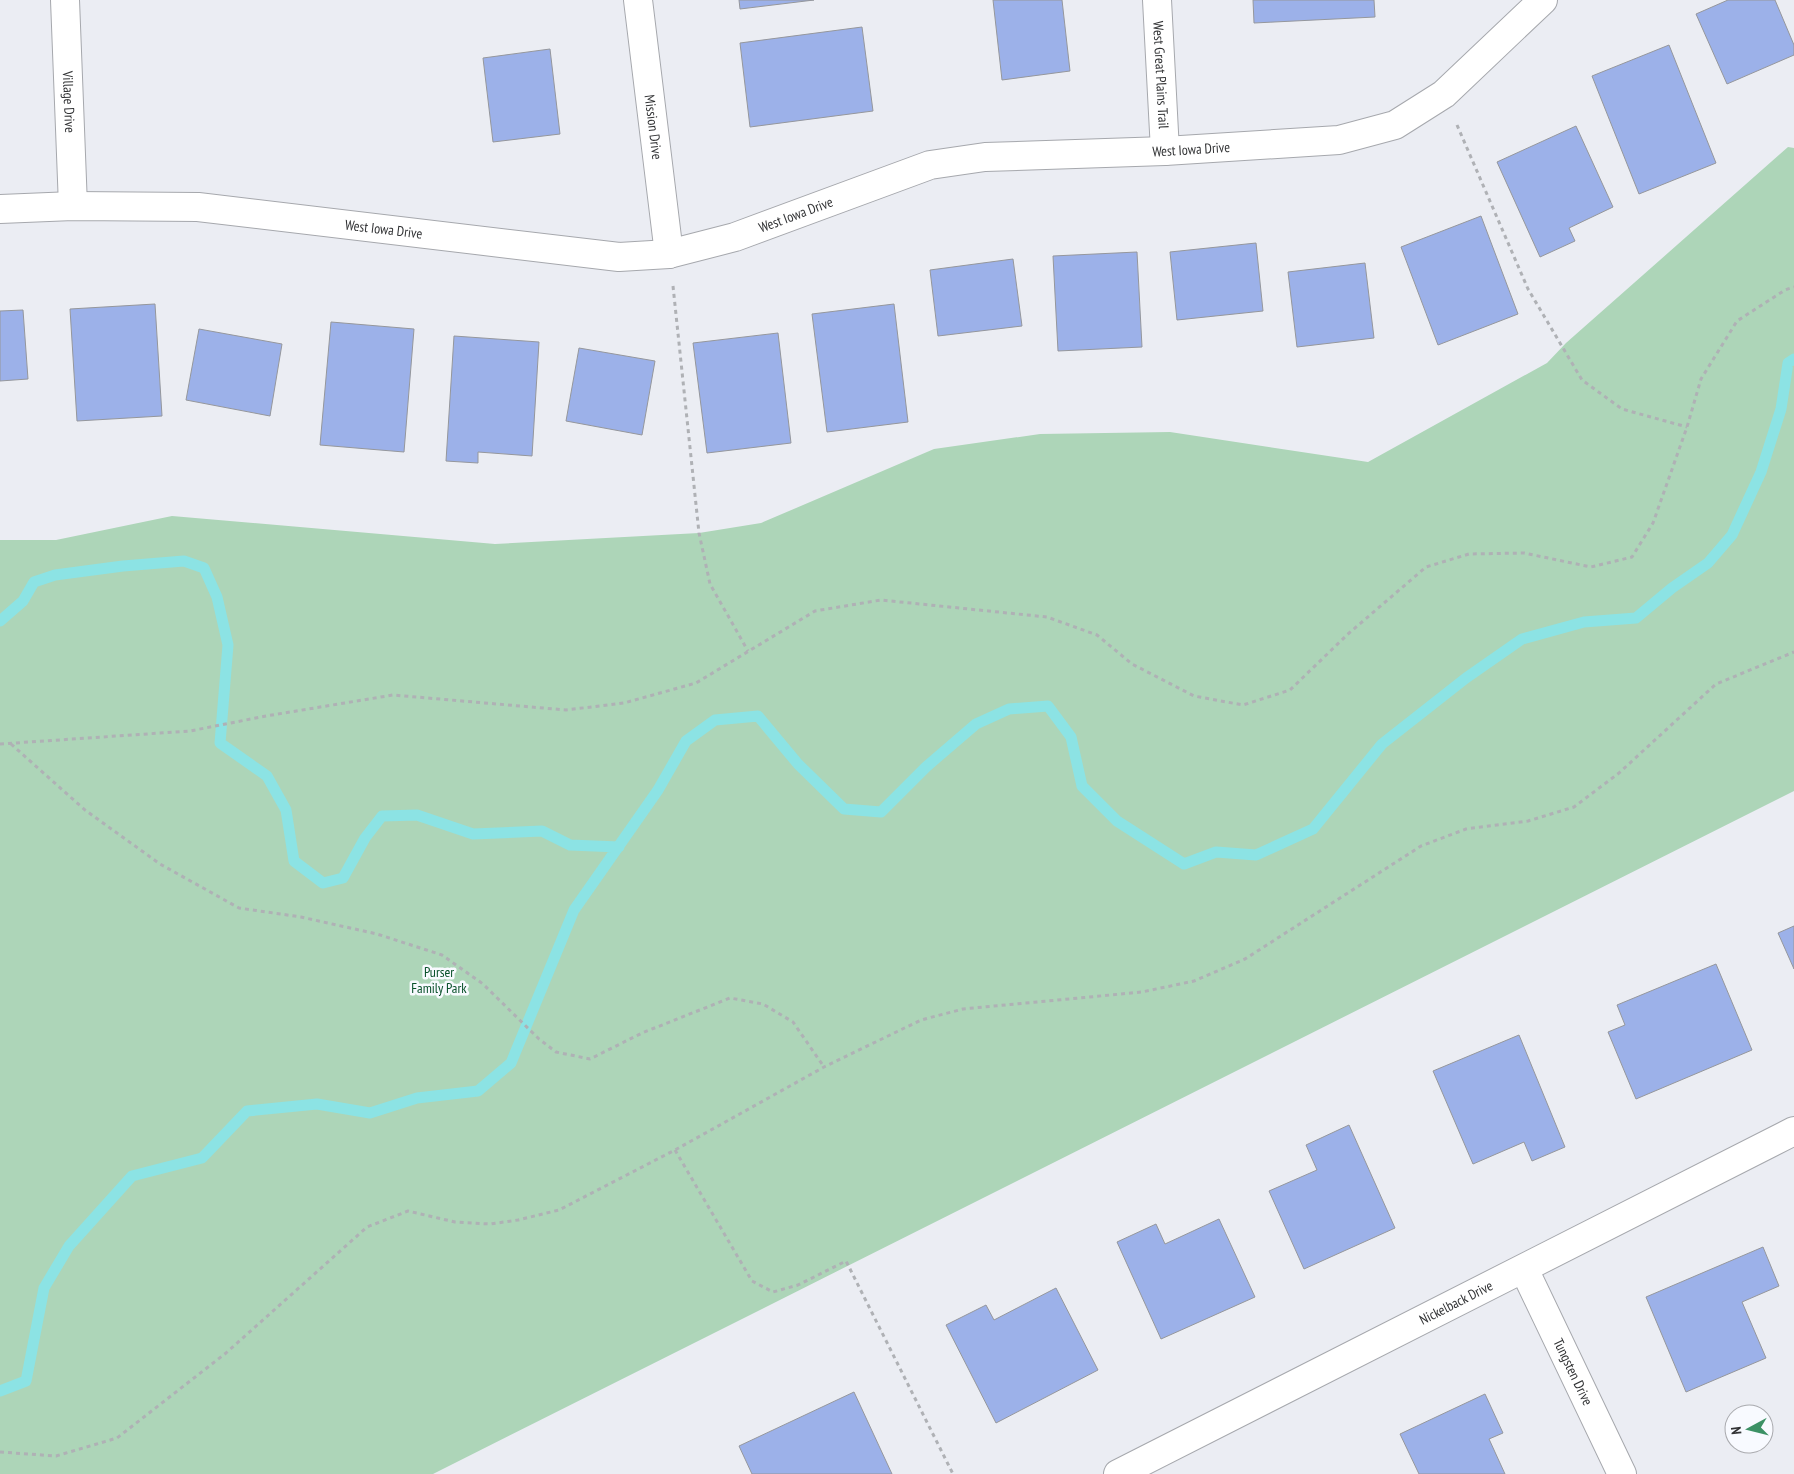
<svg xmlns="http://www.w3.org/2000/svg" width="1794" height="1474" font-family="'PT Sans Narrow',sans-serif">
  <rect width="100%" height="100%" fill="#ebedf3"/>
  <path fill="#add5b8" d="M 1788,147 L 1794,148 L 1794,791 L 433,1474 L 0,1474 L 0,540 L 56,540 L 172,516 L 495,544 L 699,533 L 761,523 L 934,449 L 1040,434 L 1170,432 L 1368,462 L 1547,363 L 1566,343 Z"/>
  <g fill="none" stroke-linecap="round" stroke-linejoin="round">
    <path stroke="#8ce3e4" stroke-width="11" d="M 0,621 L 23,601 L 34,582 L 55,575 L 123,566 L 184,561 L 204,568 L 217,597 L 228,645 L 220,743 L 267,776 L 286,810 L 294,861 L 323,883 L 343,878 L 365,838 L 382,816 L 417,815 L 473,834 L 542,831 L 570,845 L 619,847
      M 0,1391 L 26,1381 L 44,1288 L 69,1246 L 132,1176 L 202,1158 L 247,1111 L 317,1104 L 370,1113 L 417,1098 L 478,1091 L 511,1063 L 574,910 L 658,790 L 686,741 L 715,720 L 758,716 L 798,764 L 844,809 L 881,812 L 926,767 L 976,724 L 1009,709 L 1048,706 L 1071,737 L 1082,786 L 1117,821 L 1184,864 L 1216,852 L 1256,855 L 1313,829 L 1382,744 L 1466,678 L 1522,639 L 1584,622 L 1636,618 L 1672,588 L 1708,563 L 1732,535 L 1761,472 L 1781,409 L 1788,363 L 1794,359"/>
  </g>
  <path fill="#9cb1e9" stroke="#95979c" d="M 739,0 L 814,0 L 740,9 Z
    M 993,0 L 1062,0 L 1070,71 L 1002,80 Z
    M 1253,0 L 1374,0 L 1375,17 L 1254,23 Z
    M 1728,0 L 1775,0 L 1794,45 L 1794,55 L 1727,84 L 1696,14 Z
    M 862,27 L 873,111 L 750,127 L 740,43 Z
    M 1669,45 L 1716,163 L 1639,194 L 1592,76 Z
    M 550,49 L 560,134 L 493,142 L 483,58 Z
    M 1576,126 L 1613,207 L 1569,228 L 1575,241 L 1540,257 L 1497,162 Z
    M 1481,216 L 1518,314 L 1438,345 L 1401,247 Z
    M 1256,243 L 1263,311 L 1177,320 L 1170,252 Z
    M 1137,252 L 1142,347 L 1058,351 L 1053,256 Z
    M 1013,259 L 1022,326 L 938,336 L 930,270 Z
    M 1365,263 L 1374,338 L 1297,347 L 1288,272 Z
    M 155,304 L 162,416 L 77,421 L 70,309 Z
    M 894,304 L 908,422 L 827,432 L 812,314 Z
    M 23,310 L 28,379 L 0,381 L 0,311 Z
    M 331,322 L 414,329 L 404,452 L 320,445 Z
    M 199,329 L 282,344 L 270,416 L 186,400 Z
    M 778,333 L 791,443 L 707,453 L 693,343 Z
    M 454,336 L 539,342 L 532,456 L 478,452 L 478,463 L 446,461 Z
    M 579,348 L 655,361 L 642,435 L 566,421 Z
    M 1794,926 L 1794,969 L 1778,933 Z
    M 1716,964 L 1752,1050 L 1636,1099 L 1608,1032 L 1625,1025 L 1617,1005 Z
    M 1519,1035 L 1565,1147 L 1532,1161 L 1524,1142 L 1473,1164 L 1433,1071 Z
    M 1349,1125 L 1395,1228 L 1304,1269 L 1269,1191 L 1317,1170 L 1306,1145 Z
    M 1219,1219 L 1255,1297 L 1161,1339 L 1117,1242 L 1156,1224 L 1165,1244 Z
    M 1763,1247 L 1779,1286 L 1742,1302 L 1766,1358 L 1686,1392 L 1646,1297 Z
    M 1056,1288 L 1098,1370 L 996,1423 L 946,1325 L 986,1305 L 994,1320 Z
    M 854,1392 L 892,1474 L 752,1474 L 739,1446 Z
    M 1485,1394 L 1503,1433 L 1489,1439 L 1505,1474 L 1419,1474 L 1400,1434 Z"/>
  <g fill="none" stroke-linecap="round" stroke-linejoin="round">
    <defs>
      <g id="minor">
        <path id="s1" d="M 65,0 L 73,206"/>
        <path id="s2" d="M 638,0 L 669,254"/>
        <path id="s3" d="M 1157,0 L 1165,151"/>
        <path id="s4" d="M 0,209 L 73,206 L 198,207 L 619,257 L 669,254 L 735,237 L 930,165 L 985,157 L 1165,151 L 1339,140 L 1395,125 L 1444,94 L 1543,0"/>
        <path id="s5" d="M 1524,1269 L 1622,1474"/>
        <path id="s6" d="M 1118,1474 L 1794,1131"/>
      </g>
    </defs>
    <use href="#minor" stroke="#a6a8ad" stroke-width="30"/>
    <path stroke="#afb1b5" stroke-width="3" stroke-dasharray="4 4" stroke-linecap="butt" d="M 1457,125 L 1528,289 L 1582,380 L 1622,409 L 1687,427
      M 673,286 L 699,533 L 710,584 L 748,651
      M 0,744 L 190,731 L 266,716 L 393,695 L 566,710 L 624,703 L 696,683 L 815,611 L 881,600 L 1047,617 L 1097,635 L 1132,664 L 1194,696 L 1243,705 L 1290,690 L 1348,634 L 1426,567 L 1469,554 L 1524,553 L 1591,567 L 1632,557 L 1653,523 L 1687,427 L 1701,379 L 1737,321 L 1785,290 L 1794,287
      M 11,744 L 85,810 L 160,864 L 239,908 L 301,917 L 377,934 L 442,955 L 483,984 L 539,1039 L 556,1052 L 590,1059 L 642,1033 L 730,998 L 763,1004 L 793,1022 L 824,1067
      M 675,1150 L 752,1281 L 773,1292 L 798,1285 L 846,1261 L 953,1474
      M 0,1452 L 56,1456 L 117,1438 L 226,1353 L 367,1227 L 408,1211 L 455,1222 L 490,1224 L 518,1220 L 559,1210 L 675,1150 L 824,1067 L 921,1020 L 963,1009 L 1142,992 L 1194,981 L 1245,959 L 1421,846 L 1466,829 L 1528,821 L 1574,807 L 1619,773 L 1716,684 L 1794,652"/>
    <use href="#minor" stroke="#fff" stroke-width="28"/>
  </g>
  <g text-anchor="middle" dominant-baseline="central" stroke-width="5" stroke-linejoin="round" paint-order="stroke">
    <g font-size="14" fill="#323335" stroke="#f8faff">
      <text stroke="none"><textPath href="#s3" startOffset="75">West Great Plains Trail</textPath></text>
      <text stroke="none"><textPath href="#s1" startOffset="102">Village Drive</textPath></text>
      <text stroke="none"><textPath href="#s2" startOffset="128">Mission Drive</textPath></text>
      <text stroke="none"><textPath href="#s4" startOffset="1210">West Iowa Drive</textPath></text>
      <text stroke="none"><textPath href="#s4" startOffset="805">West Iowa Drive</textPath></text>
      <text stroke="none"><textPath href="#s4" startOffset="385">West Iowa Drive</textPath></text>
      <text stroke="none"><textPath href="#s6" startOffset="379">Nickelback Drive</textPath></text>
      <text stroke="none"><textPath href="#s5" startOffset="114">Tungsten Drive</textPath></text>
    </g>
    <g font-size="14" fill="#08502a" stroke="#f8faff">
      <text x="439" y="972">Purser<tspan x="439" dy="16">Family Park</tspan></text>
    </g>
  </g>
  <g transform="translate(1749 1429) rotate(263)"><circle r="24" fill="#f8faff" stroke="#a9aaae"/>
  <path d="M0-4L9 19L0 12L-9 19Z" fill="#3c9165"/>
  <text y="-8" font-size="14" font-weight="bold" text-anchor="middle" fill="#323335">N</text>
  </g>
</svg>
